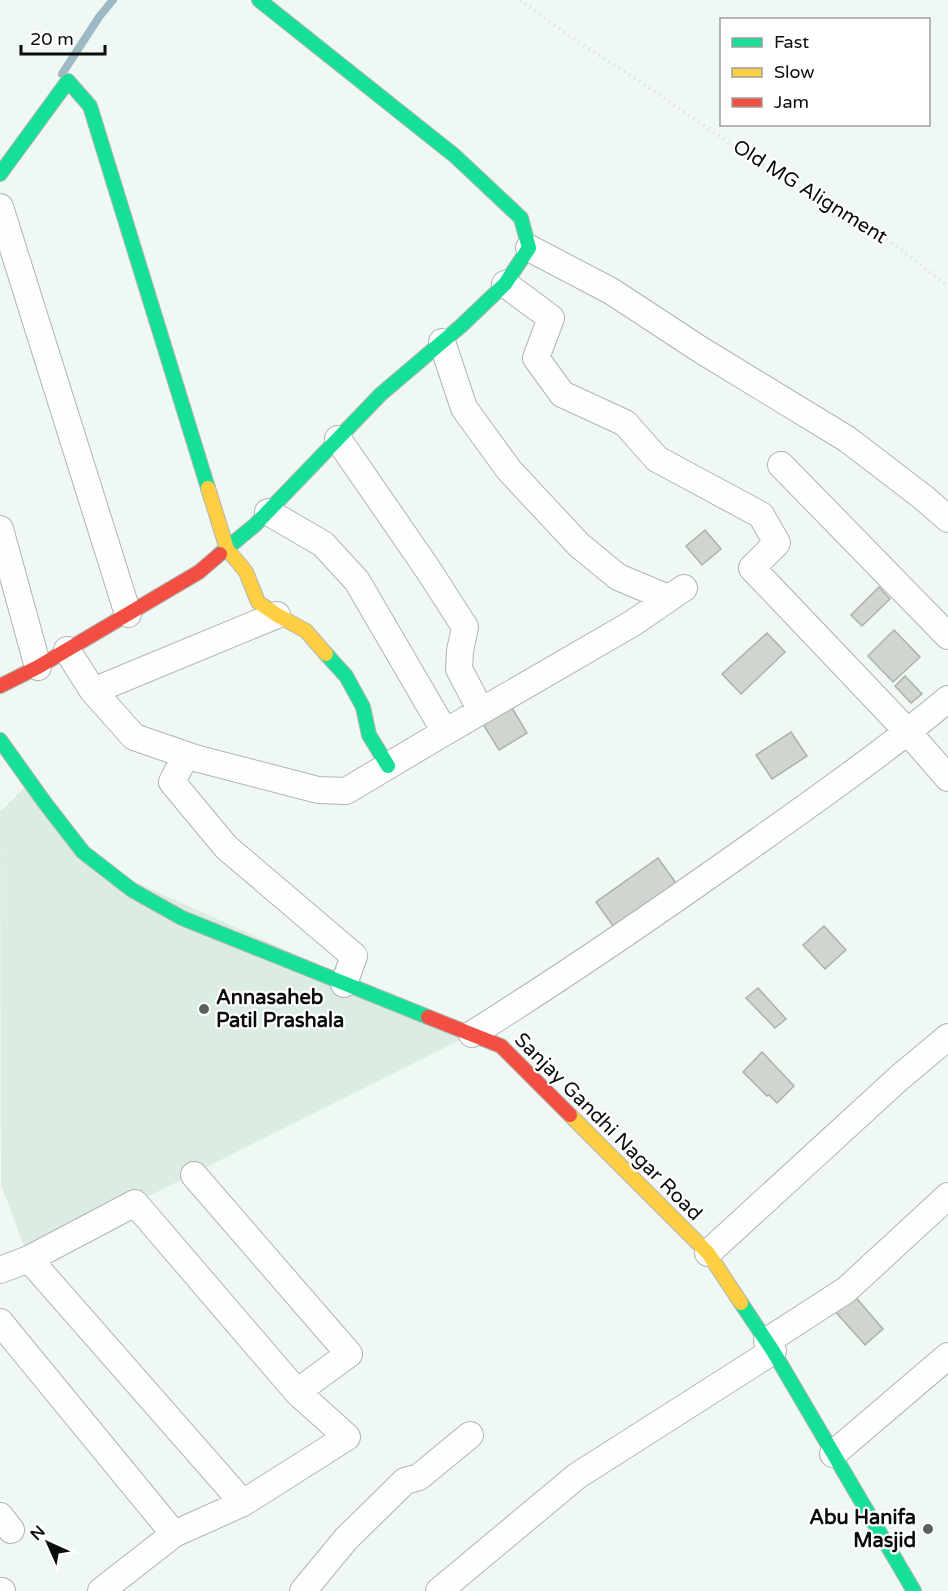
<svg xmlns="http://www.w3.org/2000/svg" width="948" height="1591" font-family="'Varela Round',sans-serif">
  <rect width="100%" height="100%" fill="#f0f8f4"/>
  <path fill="#dbece3" d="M 30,782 L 104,868 L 472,1034 L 135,1203 L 29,1259 L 1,1185 L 0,812 Z"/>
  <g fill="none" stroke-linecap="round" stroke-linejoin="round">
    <path stroke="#9dbac4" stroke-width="8" d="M 62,74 L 99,17 L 113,0"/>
  </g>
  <path fill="#cfd6ce" stroke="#acb1ad" stroke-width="1.5" d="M 705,530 L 721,549 L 702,565 L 686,546 Z
    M 879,587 L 890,599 L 862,626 L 851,615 Z
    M 894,630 L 920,657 L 893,682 L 868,656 Z
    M 767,633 L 785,652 L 741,694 L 722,674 Z
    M 905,676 L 922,694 L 911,703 L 895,686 Z
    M 509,703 L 527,733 L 499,750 L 481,721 Z
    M 791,732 L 807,756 L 772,779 L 756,755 Z
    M 658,858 L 676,883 L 613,926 L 596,902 Z
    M 824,926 L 846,950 L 825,969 L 803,945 Z
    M 758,988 L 786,1019 L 775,1028 L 746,998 Z
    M 762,1052 L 794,1086 L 777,1103 L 769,1095 L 767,1096 L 743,1072 Z
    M 852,1293 L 883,1329 L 865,1345 L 833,1309 Z"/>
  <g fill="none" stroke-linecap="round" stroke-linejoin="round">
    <defs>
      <path id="street" d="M 0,207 L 128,614
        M 529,248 L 611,291 L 701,350 L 847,439 L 924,498 L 948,519
        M 505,284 L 551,318 L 536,358 L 562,394 L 625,423 L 657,459 L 761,515 L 777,543 L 752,568 L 908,732 L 948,778
        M 442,342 L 464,408 L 509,470 L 579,545 L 618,577 L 668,598
        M 338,439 L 427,568 L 465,627 L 460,651 L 459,669 L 481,711
        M 781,465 L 948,636
        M 268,512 L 323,544 L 357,581 L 445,732
        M 0,529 L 38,667
        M 67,650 L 93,691 L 134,737 L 195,758 L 318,790 L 346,791 L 445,732 L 633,623 L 684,588
        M 93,691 L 277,615
        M 186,755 L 172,782 L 226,847 L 354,956 L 344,984
        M 472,1034 C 565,976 655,914 744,851 C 813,802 883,753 948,699
        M 708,1253 L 899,1078 L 948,1037
        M 29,1259 L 243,1503
        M 0,1270 L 29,1259 L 135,1203 L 297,1392
        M 0,1322 L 174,1534
        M 767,1341 L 846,1290 L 948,1196
        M 833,1454 L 948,1356
        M 0,1516 L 11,1530
        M 0,1591 L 2,1591
        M 101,1591 L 174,1534 L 243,1503 L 347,1437 L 297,1392 L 349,1354 L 194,1175
        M 303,1591 L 346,1539 L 405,1481 L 419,1477 L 470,1435
        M 439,1591 L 577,1476 L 773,1351"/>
      <path id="fast" d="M 0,174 L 68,81 L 90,106 L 208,488
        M 220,554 L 255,525 L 381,394 L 461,326 L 505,284 L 529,248 L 521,218 L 455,156 L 259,0
        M 326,654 L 346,676 L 363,707 L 369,735 L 388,766
        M 0,740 L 45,803 L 83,852 L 132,890 L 182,918 L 428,1017
        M 741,1303 L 773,1351 L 914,1591"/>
      <path id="slow" d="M 208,488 L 227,549 L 246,572 L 258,602 L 277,615 L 306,631 L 326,654
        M 570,1115 L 708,1253 L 741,1303"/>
      <path id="jam" d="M 0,686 L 38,667 L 199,572 L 220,554
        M 428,1017 L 501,1046 L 570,1115"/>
    </defs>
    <use href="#street" stroke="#b0b5b3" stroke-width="28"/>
    <use href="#fast" stroke="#b0b5b3" stroke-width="16"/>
    <use href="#slow" stroke="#b0b5b3" stroke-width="16"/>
    <use href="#jam" stroke="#b0b5b3" stroke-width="16"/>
    <path stroke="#e1e3e1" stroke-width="4" stroke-dasharray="1.5 4.5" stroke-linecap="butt" d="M 520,0 L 569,36 L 642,83 L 760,164 L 891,242 L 948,286"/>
    <use href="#street" stroke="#fdfefd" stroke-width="26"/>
    <use href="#fast" stroke="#16e098" stroke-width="14"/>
    <use href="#slow" stroke="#ffcf43" stroke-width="14"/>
    <use href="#jam" stroke="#f24e42" stroke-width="14"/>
  </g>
  <g fill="#5a605d" stroke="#fff" stroke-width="2">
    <circle cx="204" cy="1009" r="6"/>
    <circle cx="928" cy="1529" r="6"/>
  </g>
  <g text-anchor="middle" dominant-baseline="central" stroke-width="4.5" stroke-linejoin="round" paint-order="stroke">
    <g font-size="20" fill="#090e0b" stroke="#fff">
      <text transform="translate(810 192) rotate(32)">Old MG Alignment</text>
      <text transform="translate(608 1127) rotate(45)">Sanjay Gandhi Nagar Road</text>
    </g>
    <g font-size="20" font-weight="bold" fill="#090e0b" stroke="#fff" text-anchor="start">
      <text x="216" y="998">Annasaheb<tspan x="216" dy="23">Patil Prashala</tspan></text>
      <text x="916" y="1518" text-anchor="end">Abu Hanifa<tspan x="916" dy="23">Masjid</tspan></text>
    </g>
  </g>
  <rect x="720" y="18" width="210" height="108" fill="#ffffff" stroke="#9d9f9d" stroke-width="1.5"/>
  <rect x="732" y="38" width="30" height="9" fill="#16e098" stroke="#9d9f9d" stroke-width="1.5"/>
  <text x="774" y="48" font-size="18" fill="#090e0b">Fast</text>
  <rect x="732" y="68" width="30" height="9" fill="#ffcf43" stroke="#9d9f9d" stroke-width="1.5"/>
  <text x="774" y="78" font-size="18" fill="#090e0b">Slow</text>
  <rect x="732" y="98" width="30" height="9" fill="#f24e42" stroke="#9d9f9d" stroke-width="1.5"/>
  <text x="774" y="108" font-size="18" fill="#090e0b">Jam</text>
  <g transform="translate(48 1543) rotate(315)" stroke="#ffffff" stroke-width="4.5" paint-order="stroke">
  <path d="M0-4.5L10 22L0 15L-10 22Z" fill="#090e0b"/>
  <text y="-9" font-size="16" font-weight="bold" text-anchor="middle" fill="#090e0b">N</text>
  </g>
  <path d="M21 45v9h84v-9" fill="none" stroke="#090e0b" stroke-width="3"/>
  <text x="30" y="45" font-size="18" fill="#090e0b" stroke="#ffffff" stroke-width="4.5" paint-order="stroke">20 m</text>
</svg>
